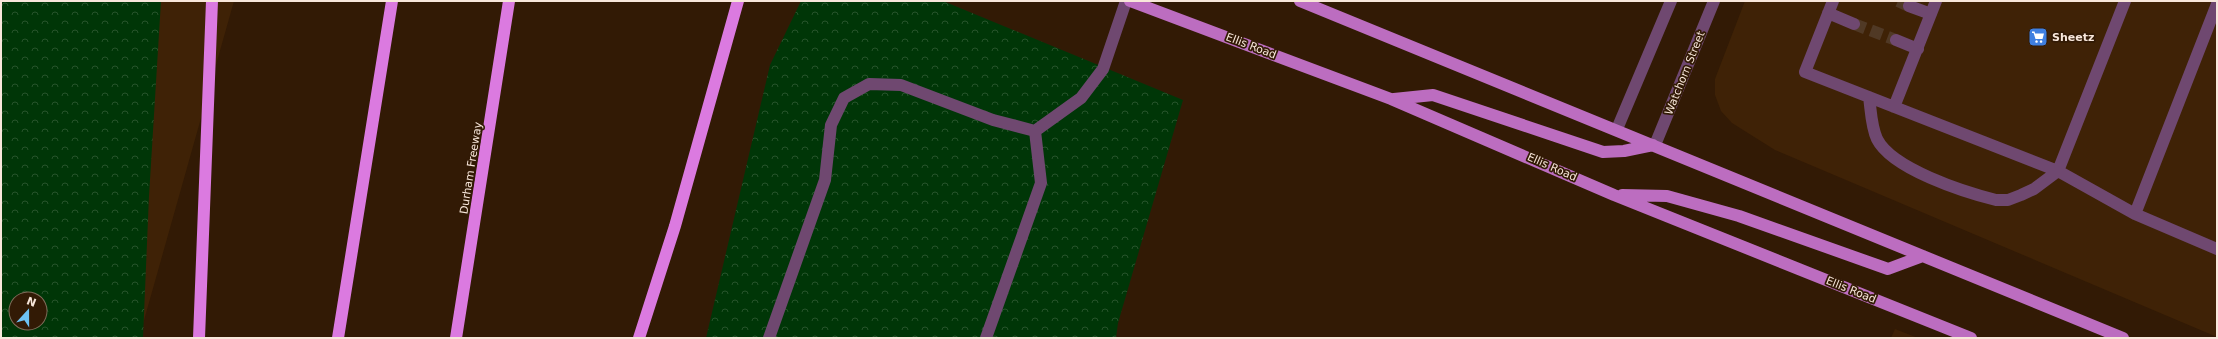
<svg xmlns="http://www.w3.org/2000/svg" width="2218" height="339" font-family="'DejaVu Sans',sans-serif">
  <defs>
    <pattern id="forest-crowns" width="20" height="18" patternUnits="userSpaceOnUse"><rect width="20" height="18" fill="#003607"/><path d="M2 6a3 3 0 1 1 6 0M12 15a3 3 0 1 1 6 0" fill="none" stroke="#26532b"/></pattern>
  </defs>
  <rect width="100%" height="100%" fill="#321a05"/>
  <path fill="#3f2206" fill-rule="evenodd" d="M 1,1 L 234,1 L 139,338 L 1,338 ZM 16,299 L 40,299 L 40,323 L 16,323 Z
    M 1745,1 L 2217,1 L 2217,337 L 1775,150 L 1732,123 L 1721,111 L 1715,95 L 1715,79 Z
    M 1895,329 L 1918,338 L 1891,338 Z"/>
  <path fill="url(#forest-crowns)" fill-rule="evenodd" d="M 1,1 L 161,1 L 149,196 L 143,338 L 1,338 ZM 16,299 L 40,299 L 40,323 L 16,323 Z
    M 801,1 L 943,1 L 1183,100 L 1118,323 L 1116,338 L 706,338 L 770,65 Z"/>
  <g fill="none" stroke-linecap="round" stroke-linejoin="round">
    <path stroke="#503925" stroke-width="12" stroke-dasharray="12 6" stroke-linecap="butt" d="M 1898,1 L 1909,6
      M 1854,24 L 1896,40"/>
    <path stroke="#6f4870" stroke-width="12" d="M 1833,1 L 1805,72 L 2058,171 L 2135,214 L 2217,249
      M 1909,6 L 1931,14
      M 1828,13 L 1854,24
      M 1896,40 L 1918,49
      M 1869,97 C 1871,110 1871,126 1877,139 C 1892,169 1964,192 1996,200 L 2008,200 L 2021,195 L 2034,189 L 2058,171 L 2125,1
      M 1894,107 L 1936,1
      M 1617,129 L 1671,1
      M 1035,131 L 1081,98 L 1103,69 L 1126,1
      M 1655,145 L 1714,1
      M 2135,214 L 2217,4
      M 769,338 L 825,180 L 831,125 L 844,98 L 869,84 L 901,85 L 993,120 L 1035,131
      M 986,338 L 1041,183 L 1035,131"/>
    <path stroke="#bc6dc0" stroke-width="12" d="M 1130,1 L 1391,99 L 1614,195 L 1971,338
      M 1300,1 L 2123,338
      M 1394,99 L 1433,95 L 1603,152 L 1624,151 L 1653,145
      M 1622,195 L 1667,196 L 1739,216 L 1888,269 L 1923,256"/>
    <path stroke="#db7ae0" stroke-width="12" d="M 199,338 L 212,1
      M 338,338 L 392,1
      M 456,338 L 509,1
      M 639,338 L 675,226 L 738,1"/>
  </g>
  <defs>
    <symbol id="supermarket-square" viewBox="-11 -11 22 22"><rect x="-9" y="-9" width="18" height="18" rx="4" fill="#3f7fe0" stroke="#321a05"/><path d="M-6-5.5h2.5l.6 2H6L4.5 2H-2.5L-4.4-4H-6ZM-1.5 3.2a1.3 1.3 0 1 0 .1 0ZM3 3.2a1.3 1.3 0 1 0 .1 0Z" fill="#fff"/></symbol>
  </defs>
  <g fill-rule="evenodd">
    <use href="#supermarket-square" x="2027" y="26" width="22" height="22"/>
  </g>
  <g text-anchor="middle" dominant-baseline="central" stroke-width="3.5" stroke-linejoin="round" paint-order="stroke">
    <g font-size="11" font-weight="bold" fill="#f8e7db" stroke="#321a05" text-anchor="start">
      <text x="2052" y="37">Sheetz</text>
    </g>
    <g font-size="11" fill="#f8e7db" stroke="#321a05">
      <text transform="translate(1251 46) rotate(21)">Ellis Road</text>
      <text transform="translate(1685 73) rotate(-68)">Watchorn Street</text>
      <text transform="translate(1552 167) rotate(24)">Ellis Road</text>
      <text transform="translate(471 168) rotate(-81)">Durham Freeway</text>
      <text transform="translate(1851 290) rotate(22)">Ellis Road</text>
    </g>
  </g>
  <rect width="2218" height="339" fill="none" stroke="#f8e7db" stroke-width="4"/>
  <g transform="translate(28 311) rotate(21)"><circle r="19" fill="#321a05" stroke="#816c5b"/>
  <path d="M0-3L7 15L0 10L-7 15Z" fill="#6dc2f3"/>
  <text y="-6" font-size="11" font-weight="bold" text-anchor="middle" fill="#f8e7db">N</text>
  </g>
</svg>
